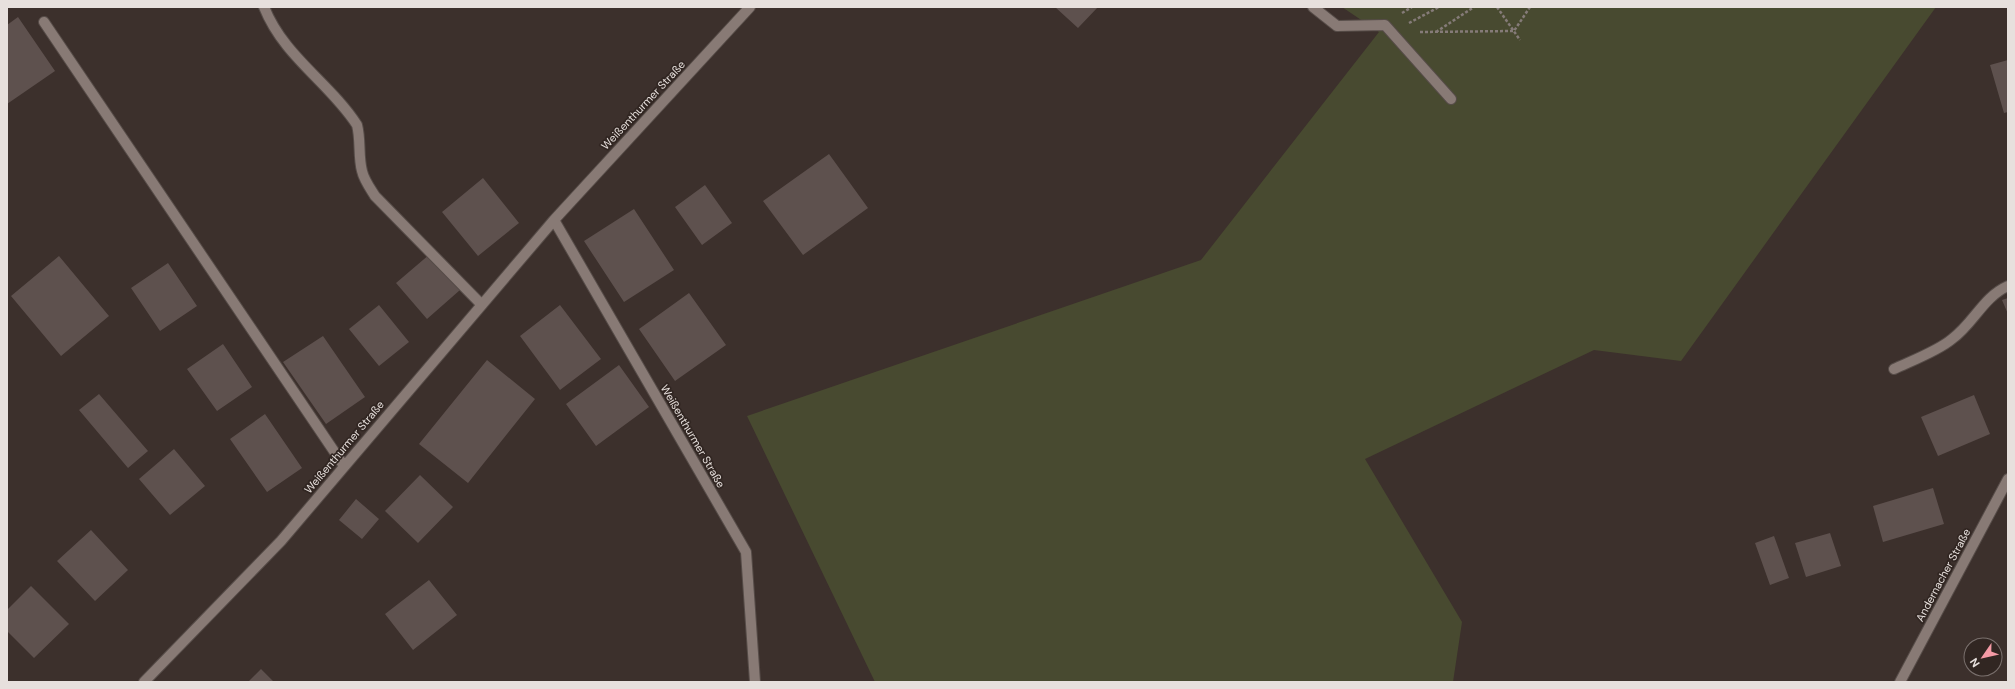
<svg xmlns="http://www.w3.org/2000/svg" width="2015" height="689" font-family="'DM Sans',sans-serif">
  <rect width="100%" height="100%" fill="#3c302c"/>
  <path fill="#484a30" d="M 1342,7 L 1936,7 L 1681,361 L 1594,350 L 1365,459 L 1462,622 L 1453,682 L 875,682 L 747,416 L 1201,260 L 1379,32 Z"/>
  <path fill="#5e514e" d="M 1055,7 L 1098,7 L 1078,28 Z
    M 18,17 L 55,71 L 7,104 L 7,25 Z
    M 2008,60 L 2008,112 L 2004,113 L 1990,65 Z
    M 829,154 L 868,208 L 803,255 L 763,201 Z
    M 483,178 L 519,223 L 478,256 L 442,212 Z
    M 705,185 L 732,223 L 702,245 L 675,207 Z
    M 634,209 L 674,270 L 624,302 L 584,241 Z
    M 430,254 L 460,290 L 427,319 L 396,283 Z
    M 59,256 L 109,316 L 61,356 L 11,296 Z
    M 168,263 L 197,306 L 160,331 L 131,288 Z
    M 689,293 L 726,345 L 675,381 L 639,329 Z
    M 2008,298 L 2008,314 L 2002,300 Z
    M 379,305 L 409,342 L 379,366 L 349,329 Z
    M 560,305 L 601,359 L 560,390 L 520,336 Z
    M 323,336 L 365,397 L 326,424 L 283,362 Z
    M 223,344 L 252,387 L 217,411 L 187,369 Z
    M 487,360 L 535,399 L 468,483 L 419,444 Z
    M 619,365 L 649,407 L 596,446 L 566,404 Z
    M 99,394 L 148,451 L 128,468 L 79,410 Z
    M 1974,395 L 1990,434 L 1938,456 L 1921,417 Z
    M 265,414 L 302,468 L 267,492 L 230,439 Z
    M 174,449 L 205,486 L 170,515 L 139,479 Z
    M 420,475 L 453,507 L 418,543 L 385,511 Z
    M 1933,488 L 1944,524 L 1883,542 L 1873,506 Z
    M 356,499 L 379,519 L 362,539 L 339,520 Z
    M 91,530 L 128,570 L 95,601 L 57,561 Z
    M 1830,533 L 1841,566 L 1806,577 L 1795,543 Z
    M 1774,536 L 1789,578 L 1770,585 L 1755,543 Z
    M 429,580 L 457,615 L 413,650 L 385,614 Z
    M 31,586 L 69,624 L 34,658 L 7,631 L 7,610 Z
    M 261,669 L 274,682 L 248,682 Z"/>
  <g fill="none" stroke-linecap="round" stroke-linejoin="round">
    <defs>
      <path id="minor" d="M 264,7 C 284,57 329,82 357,125 C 361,140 358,156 362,171 C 364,180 370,188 375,196 L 481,304
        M 1313,7 L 1337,26 L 1385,25 L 1451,99
        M 44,22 L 344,466
        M 554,220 L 746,552 L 755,682
        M 1894,369 C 1911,361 1938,351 1952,339 C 1974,323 1983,297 2008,286
        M 144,682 L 281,541 L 554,220 L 750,7
        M 1900,682 L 2008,479"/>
    </defs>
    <use href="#minor" stroke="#564c48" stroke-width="12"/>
    <path stroke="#857b78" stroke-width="2.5" stroke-dasharray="3 2" stroke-linecap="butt" d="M 1497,7 L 1520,40
      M 1402,13 L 1412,7
      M 1409,23 L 1439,7
      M 1420,32 L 1514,31 L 1530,7
      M 1436,32 L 1474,7"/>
    <use href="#minor" stroke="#887a75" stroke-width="10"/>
  </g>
  <g text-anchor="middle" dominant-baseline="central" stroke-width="3.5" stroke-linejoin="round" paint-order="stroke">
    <g font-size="11" fill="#e7e0dd" stroke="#312622">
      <text transform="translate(643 105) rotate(-47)">Weißenthurmer Straße</text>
      <text transform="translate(693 436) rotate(60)">Weißenthurmer Straße</text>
      <text transform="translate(344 447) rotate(-50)">Weißenthurmer Straße</text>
      <text transform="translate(1943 575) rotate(-62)">Andernacher Straße</text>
    </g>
  </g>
  <rect width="2015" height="689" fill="none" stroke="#e7e0dd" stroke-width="16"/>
  <g transform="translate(1983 657) rotate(236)"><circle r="19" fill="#312622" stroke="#7a706d"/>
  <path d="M0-3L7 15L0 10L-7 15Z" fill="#f49aa5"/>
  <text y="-6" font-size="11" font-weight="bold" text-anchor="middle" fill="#e7e0dd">N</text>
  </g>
</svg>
